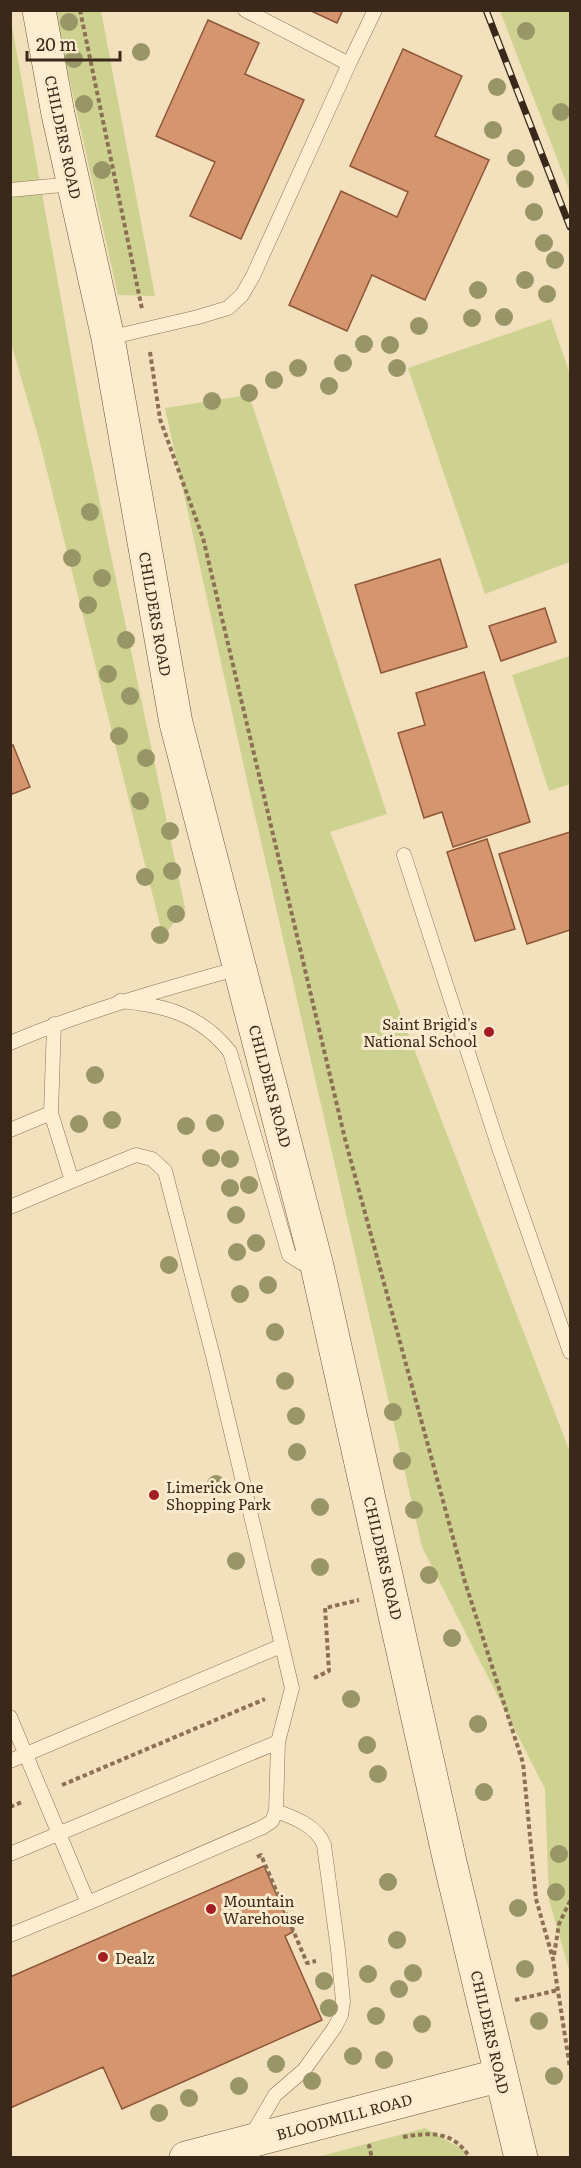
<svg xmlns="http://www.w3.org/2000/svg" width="581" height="2168" font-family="Literata,serif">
  <rect width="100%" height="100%" fill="#f3e0bd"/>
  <path fill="#cdd290" d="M 54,11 L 101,11 L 155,296 L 118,295 Z
    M 500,11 L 570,11 L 570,192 Z
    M 10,15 L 83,422 L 185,908 L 163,937 L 40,443 L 11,343 Z
    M 551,319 L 570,374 L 570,562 L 485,594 L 408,368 Z
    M 249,395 L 387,814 L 330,832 L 570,1452 L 570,1973 L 549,1900 L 545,1789 L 422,1547 L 246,776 L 165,408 Z
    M 570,656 L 570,784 L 549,791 L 512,675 Z
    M 425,2128 L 467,2152 L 468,2157 L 318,2157 Z"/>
  <path fill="#d5956f" stroke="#8f5637" stroke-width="1.5" d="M 309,10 L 343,10 L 337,23 Z
    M 208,20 L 259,43 L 245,74 L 304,100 L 241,239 L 190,216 L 215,162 L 156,136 Z
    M 403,49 L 462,76 L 435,136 L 489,160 L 425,300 L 372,275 L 347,331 L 289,305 L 341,191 L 397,217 L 408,192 L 350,166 Z
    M 440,559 L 467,647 L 381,673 L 355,585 Z
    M 545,608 L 556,642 L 501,661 L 489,626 Z
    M 484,672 L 530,822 L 453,847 L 442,812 L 424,818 L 398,733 L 425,725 L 416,693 Z
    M 13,745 L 30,787 L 10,795 L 10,747 Z
    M 570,832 L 570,930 L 527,944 L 499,854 Z
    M 487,839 L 515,929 L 475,941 L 447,852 Z
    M 264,1866 L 293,1932 L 285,1936 L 322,2020 L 122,2109 L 103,2067 L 10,2108 L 10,1977 Z"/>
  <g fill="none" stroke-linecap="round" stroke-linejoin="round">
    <defs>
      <path id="lane" d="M 349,64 L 375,10
        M 10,190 L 73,184
        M 108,338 L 198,317 L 228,308 L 242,295 L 253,276 L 349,64 L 245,10
        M 404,855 L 499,1148 L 570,1352
        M 120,1001 C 165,1005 201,1015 230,1052 L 289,1255 L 302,1263 L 315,1265
        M 10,1043 C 85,1011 161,990 239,968
        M 10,1130 L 51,1113
        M 10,1207 L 72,1181
        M 10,1717 L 88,1903 L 263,1827 L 272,1821 L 276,1811 L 278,1742 L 292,1688 L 213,1356 L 165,1171 L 152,1159 L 136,1155 L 72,1181 L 51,1113 L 54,1024
        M 10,1761 L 281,1646
        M 10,1854 L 278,1742
        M 10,1935 L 88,1903
        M 250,2138 L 275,2095 L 304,2070 L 335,2027 L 341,2015 L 343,2001 L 338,1950 L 324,1845 C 317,1826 293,1817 276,1811"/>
      <path id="secondary" d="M 39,10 L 58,114 L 108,338 L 176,723 L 317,1266 L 450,1862 L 521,2158
        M 186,2158 L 501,2075"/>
    </defs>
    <use href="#lane" stroke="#8d7054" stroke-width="15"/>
    <use href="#secondary" stroke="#6e5138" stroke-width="34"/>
    <path stroke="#8d7054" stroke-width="4" stroke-dasharray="4.5 3" stroke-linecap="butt" d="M 80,10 L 142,309
      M 150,352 L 160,419 L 203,538 L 345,1139 L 465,1582 L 523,1763 L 536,1899 L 553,1959 L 570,2068
      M 314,1678 L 329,1671 L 325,1608 L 359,1600
      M 62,1785 L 265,1699
      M 10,1807 L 22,1802
      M 257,1857 L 261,1855 L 307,1963 L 316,1961
      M 554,1955 L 559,1924 L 570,1901
      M 515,2000 L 558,1990
      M 403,2137 C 431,2132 454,2131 470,2158
      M 371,2145 L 369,2146 L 372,2158"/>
    <use href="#lane" stroke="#fdeed1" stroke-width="14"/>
    <use href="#secondary" stroke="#fdeed1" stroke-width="33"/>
    <defs>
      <path id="rail" d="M 486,10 L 570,227"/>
    </defs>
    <use href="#rail" stroke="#3a291b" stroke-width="7"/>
    <use href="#rail" stroke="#f9ebce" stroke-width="4.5" stroke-dasharray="14" stroke-linecap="butt"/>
  </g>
  <g fill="#989666">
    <circle cx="69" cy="22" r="9"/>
    <circle cx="526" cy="31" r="9"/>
    <circle cx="141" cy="52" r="9"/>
    <circle cx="74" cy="59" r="9"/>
    <circle cx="497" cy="87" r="9"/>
    <circle cx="84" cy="104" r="9"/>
    <circle cx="561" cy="112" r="9"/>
    <circle cx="493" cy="130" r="9"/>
    <circle cx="516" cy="158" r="9"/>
    <circle cx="102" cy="170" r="9"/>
    <circle cx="525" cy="179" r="9"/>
    <circle cx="534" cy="212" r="9"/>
    <circle cx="544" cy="243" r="9"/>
    <circle cx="555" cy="260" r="9"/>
    <circle cx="525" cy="280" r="9"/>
    <circle cx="478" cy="290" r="9"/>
    <circle cx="547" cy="294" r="9"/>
    <circle cx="504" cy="317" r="9"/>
    <circle cx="472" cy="318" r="9"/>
    <circle cx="419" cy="326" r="9"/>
    <circle cx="364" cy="344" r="9"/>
    <circle cx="390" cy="345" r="9"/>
    <circle cx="343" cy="363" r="9"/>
    <circle cx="298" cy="368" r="9"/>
    <circle cx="397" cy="368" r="9"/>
    <circle cx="274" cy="380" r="9"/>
    <circle cx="329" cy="386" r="9"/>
    <circle cx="249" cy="393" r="9"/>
    <circle cx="212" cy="401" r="9"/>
    <circle cx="90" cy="512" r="9"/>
    <circle cx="72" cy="558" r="9"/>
    <circle cx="102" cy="578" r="9"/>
    <circle cx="88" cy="605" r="9"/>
    <circle cx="126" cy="640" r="9"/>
    <circle cx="108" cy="674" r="9"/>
    <circle cx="130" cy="696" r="9"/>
    <circle cx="119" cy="736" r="9"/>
    <circle cx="146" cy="758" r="9"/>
    <circle cx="140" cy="801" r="9"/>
    <circle cx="170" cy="831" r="9"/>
    <circle cx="172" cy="871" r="9"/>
    <circle cx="145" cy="877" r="9"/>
    <circle cx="176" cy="914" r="9"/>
    <circle cx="160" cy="935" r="9"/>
    <circle cx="95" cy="1075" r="9"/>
    <circle cx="112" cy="1120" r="9"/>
    <circle cx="215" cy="1123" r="9"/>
    <circle cx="79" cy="1124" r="9"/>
    <circle cx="186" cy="1126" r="9"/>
    <circle cx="211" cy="1158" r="9"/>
    <circle cx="230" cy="1159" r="9"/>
    <circle cx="249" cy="1185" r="9"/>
    <circle cx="230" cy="1188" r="9"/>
    <circle cx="236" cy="1215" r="9"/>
    <circle cx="256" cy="1243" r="9"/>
    <circle cx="237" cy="1252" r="9"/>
    <circle cx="169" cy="1265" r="9"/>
    <circle cx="268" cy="1285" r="9"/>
    <circle cx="240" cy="1294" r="9"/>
    <circle cx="275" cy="1332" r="9"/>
    <circle cx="285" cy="1381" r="9"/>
    <circle cx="393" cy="1412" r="9"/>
    <circle cx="296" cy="1416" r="9"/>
    <circle cx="297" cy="1452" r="9"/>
    <circle cx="402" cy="1461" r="9"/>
    <circle cx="216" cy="1484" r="9"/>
    <circle cx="320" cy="1507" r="9"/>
    <circle cx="414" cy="1510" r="9"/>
    <circle cx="236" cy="1561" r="9"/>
    <circle cx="320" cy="1567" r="9"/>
    <circle cx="429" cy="1575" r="9"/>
    <circle cx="452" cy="1638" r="9"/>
    <circle cx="351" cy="1699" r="9"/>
    <circle cx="478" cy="1724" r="9"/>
    <circle cx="367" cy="1745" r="9"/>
    <circle cx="378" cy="1774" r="9"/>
    <circle cx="484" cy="1792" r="9"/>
    <circle cx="559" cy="1854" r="9"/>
    <circle cx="388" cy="1882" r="9"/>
    <circle cx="556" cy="1892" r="9"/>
    <circle cx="518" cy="1908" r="9"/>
    <circle cx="397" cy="1940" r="9"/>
    <circle cx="525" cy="1969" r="9"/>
    <circle cx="413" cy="1973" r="9"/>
    <circle cx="368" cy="1974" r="9"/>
    <circle cx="324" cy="1981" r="9"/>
    <circle cx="399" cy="1989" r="9"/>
    <circle cx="329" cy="2008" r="9"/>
    <circle cx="376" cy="2016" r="9"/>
    <circle cx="539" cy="2021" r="9"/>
    <circle cx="422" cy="2024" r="9"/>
    <circle cx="353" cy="2056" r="9"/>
    <circle cx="384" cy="2060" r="9"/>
    <circle cx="276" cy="2064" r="9"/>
    <circle cx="554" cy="2076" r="9"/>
    <circle cx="312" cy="2081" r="9"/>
    <circle cx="239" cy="2086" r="9"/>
    <circle cx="189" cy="2098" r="9"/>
    <circle cx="159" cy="2113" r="9"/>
  </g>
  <g fill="#a31d24" stroke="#f9ebce" stroke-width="2">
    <circle cx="489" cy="1032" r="6"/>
    <circle cx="154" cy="1495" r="6"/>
    <circle cx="211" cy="1909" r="6"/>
    <circle cx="103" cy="1957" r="6"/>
  </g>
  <g text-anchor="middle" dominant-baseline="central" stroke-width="6" stroke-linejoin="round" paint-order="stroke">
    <g font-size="15" fill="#3a291b" stroke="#f9ebce">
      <text transform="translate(64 137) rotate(78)">CHILDERS ROAD</text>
      <text transform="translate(156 614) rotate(80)">CHILDERS ROAD</text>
      <text transform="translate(271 1086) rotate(75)">CHILDERS ROAD</text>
      <text transform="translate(384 1558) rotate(77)">CHILDERS ROAD</text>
      <text transform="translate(491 2032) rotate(77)">CHILDERS ROAD</text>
      <text transform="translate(344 2116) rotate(-15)">BLOODMILL ROAD</text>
    </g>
    <g font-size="15" fill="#3a291b" stroke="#f9ebce" text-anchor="start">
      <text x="477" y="1023" text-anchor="end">Saint Brigid's<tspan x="477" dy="17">National School</tspan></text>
      <text x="166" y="1486">Limerick One<tspan x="166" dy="17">Shopping Park</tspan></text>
      <text x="223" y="1900">Mountain<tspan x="223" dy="17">Warehouse</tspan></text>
      <text x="115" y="1957">Dealz</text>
    </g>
  </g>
  <rect width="581" height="2168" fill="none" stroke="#3a291b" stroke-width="24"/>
  <path d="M27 51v9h93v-9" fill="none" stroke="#3a291b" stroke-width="3"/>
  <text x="36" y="51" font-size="18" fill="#3a291b" stroke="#f9ebce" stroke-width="4.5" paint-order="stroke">20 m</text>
</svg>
